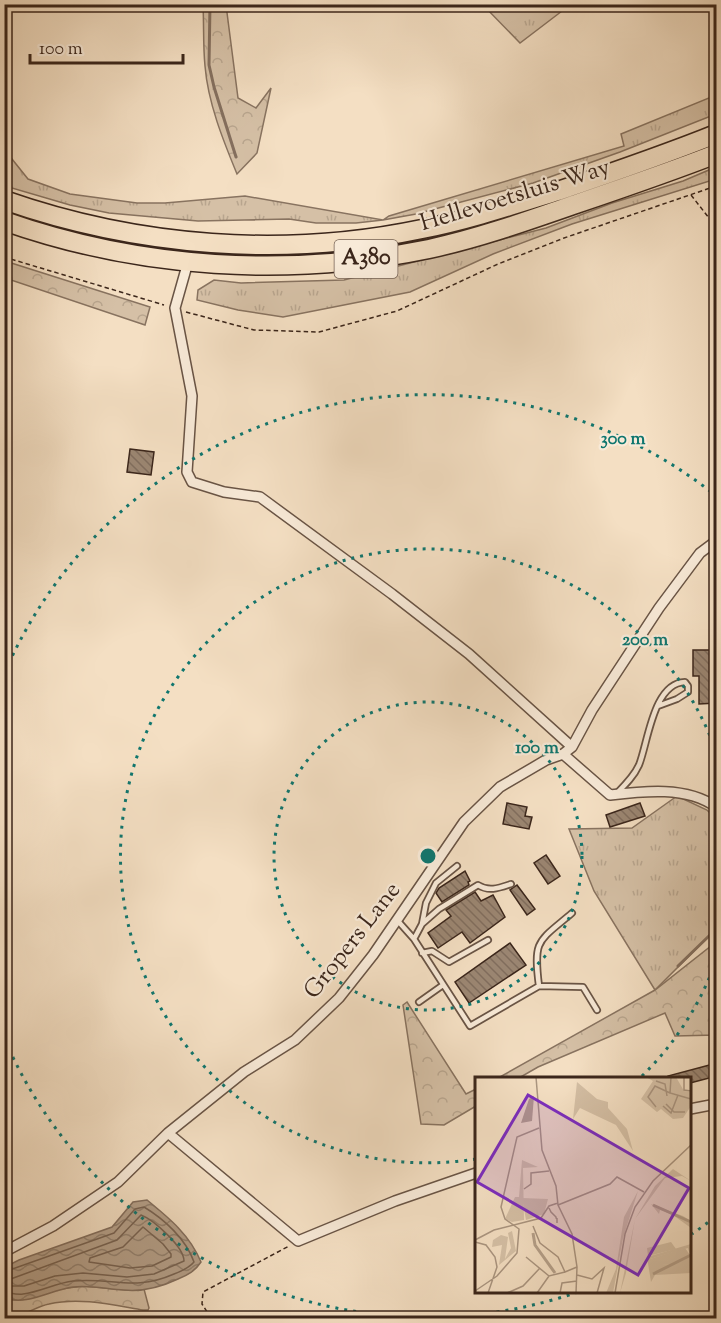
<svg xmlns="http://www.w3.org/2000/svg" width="721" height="1323" font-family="'Sorts Mill Goudy',serif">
  <defs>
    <pattern id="grass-tufts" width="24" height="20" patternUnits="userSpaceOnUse" patternTransform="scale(1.5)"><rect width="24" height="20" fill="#d5c0a6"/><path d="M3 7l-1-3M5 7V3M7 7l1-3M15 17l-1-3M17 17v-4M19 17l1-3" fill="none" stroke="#b8a58e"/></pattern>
    <pattern id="forest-crowns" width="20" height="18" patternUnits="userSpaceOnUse" patternTransform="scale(1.5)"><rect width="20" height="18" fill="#d5c0a6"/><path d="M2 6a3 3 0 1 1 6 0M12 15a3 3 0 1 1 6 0" fill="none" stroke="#b8a58e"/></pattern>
    <pattern id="water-waves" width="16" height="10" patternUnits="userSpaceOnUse" patternTransform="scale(1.5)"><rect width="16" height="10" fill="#b5a08a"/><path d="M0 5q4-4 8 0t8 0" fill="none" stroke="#948270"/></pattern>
    <pattern id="building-back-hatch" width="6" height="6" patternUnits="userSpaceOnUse" patternTransform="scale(1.5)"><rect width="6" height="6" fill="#9b8672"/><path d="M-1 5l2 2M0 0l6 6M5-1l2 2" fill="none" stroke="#806d5d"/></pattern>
  </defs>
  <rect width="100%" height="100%" fill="#f4dfc3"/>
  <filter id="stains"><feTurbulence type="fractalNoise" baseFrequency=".00333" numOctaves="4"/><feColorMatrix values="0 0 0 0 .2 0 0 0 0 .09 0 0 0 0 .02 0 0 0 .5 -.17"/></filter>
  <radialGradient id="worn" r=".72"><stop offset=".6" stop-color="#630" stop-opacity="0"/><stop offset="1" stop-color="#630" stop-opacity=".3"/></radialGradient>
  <path fill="url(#grass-tufts)" stroke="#887360" stroke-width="1.5" d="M 566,4 L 566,8 L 520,43 L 483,5 Z
    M 716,95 L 716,114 L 620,152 L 533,183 L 416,214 L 383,220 L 356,223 L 316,223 L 289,219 L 198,221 L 109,213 L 70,205 L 5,186 L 4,149 L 28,179 L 70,194 L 137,203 L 165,203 L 245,196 L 383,220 L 389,216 L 624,146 L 621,134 Z
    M 716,167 L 716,179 L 572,224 L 493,254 L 410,292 L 283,317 L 238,310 L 197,300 L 198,290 L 214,280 L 241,283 L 344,280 L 546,228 L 612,203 L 683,181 Z
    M 677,796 L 707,810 L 716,819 L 716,925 L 711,934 L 655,990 L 594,891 L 569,829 L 632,828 Z"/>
  <path fill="url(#forest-crowns)" stroke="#887360" stroke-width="1.5" d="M 203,5 L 226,5 L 238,98 L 256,108 L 271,88 L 257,153 L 237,174 C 223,140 208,103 205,66 C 203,46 204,25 203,5 Z
    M 5,261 L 150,307 L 145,325 L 5,278 Z
    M 716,942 L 716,1035 L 675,1036 L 665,1013 L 538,1067 L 519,1078 L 498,1078 L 655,990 Z
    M 407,1002 L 466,1094 L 476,1089 L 476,1106 L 444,1125 L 421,1124 L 403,1005 Z
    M 84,1286 L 126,1290 L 144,1289 L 149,1308 L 148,1310 L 143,1310 C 113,1305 80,1297 49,1304 C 34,1307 21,1318 5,1318 L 4,1298 C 23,1304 38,1295 56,1290 C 65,1288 75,1287 84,1286 Z"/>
  <path fill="url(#water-waves)" stroke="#846f5e" stroke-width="1.5" d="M 147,1200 C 169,1218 190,1235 201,1262 C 195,1271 188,1275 178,1279 C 161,1287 143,1292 124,1290 C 106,1289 91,1285 73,1287 C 50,1290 27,1306 5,1298 L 5,1267 L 19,1260 L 112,1227 L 133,1202 Z"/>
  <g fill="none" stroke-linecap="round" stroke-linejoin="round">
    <path stroke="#786352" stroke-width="1.5" d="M 141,1215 C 154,1220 184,1247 184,1261 L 154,1274 L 127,1277 L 83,1273 L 55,1276 L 24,1286 L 12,1286 L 7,1284 L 8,1280 L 117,1240 Z
      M 143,1227 L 163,1244 L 171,1254 L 171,1257 L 152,1266 L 130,1268 L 89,1262 L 90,1258 L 123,1247 Z
      M 4,1272 L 114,1233 L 135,1209 L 144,1207 C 164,1219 186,1239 194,1262 C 189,1268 182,1271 174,1274 C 133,1292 113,1277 73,1281 C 56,1283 40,1292 23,1294 C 17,1295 11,1293 4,1292"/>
    <path stroke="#846f5e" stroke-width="3" d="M 210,4 L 209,65 L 214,87 L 236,157
      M 678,966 L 711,934 L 716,925"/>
  </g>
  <path fill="url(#building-back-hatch)" stroke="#3b261b" stroke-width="1.5" d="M 130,449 L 154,452 L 151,475 L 127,472 Z
    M 693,650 L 717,650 L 717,703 L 699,704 L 699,676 L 693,676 Z
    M 507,803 L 527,807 L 525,816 L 532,817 L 529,829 L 503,824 Z
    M 640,803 L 645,816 L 610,827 L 606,815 Z
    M 546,855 L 560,876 L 548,884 L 534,863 Z
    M 465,871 L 470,881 L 468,882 L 469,885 L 442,902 L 436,893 L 439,888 Z
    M 517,885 L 535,909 L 527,915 L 510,890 Z
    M 475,892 L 481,901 L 493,895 L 505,917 L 470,943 L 462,932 L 438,948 L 428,933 L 451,916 L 446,910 Z
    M 510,943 L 526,965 L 469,1003 L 455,982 Z
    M 717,1063 L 717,1076 L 690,1083 L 690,1078 L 668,1078 L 668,1076 Z"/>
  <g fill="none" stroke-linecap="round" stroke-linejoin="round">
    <defs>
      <path id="lane" d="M 618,792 C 626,784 634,776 639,765 C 648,743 653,683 685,682 L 688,686 L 688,692 L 677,699 L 658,706
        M 397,920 L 414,939 L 470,1026 L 539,986 L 583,987 L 597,1010
        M 422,924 L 439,909 L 478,885 C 489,892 499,888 511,884
        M 414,939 L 422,924 L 426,903 L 436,883 L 457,866
        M 422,953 L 432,951 L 449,962 L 488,940
        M 539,986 C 533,939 538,942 572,913
        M 419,1002 L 443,985"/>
      <path id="street" d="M 188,262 L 175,308 L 192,396 L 187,472 L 192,482 L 224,492 L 260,497 L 392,594 L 469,654 L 572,747
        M 563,754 L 610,795 C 644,791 687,786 716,807
        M 690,1109 L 716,1104
        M 168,1133 L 298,1241 L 395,1201 L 476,1173
        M 4,1252 L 53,1226 L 118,1182 L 168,1133 L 244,1072 L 295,1040 L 339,998 L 373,955 L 464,822 L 500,787 L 546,760 L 563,754 L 572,747 L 592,710 L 659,608 L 700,553 L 716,541"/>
      <path id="highway" d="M 4,200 C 138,247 284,258 422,229 C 468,220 513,205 558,191 C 611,173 664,155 716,134
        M 4,221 C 140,269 288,278 429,249 C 479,238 527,221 576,204 C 623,188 670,172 716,154"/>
    </defs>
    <use href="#lane" stroke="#695445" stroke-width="8"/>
    <use href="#street" stroke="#695445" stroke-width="12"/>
    <use href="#highway" stroke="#3b261b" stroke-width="21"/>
    <path stroke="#3b261b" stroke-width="1.5" stroke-dasharray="4.5 3" stroke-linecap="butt" d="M 691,195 L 716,227
      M 4,257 L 164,305
      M 186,312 L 254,330 L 319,332 L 397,311 L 498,264 L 564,238 L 716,186
      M 211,1318 L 202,1304 L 203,1292 L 289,1246"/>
    <use href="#lane" stroke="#f8ead8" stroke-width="4.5"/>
    <use href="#street" stroke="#f8ead8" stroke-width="9"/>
    <use href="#highway" stroke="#f4dfc3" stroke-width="18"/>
  </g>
  <g fill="none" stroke="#0f766e" stroke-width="3" stroke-dasharray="3 6">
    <circle cx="428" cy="856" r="154"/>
    <path d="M716 961A307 307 0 0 1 641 1077M476 1159A307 307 0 1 1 716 751"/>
    <path d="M715 1217A461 461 0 0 1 692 1234M578 1292A461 461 0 0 1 5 1040M5 672A461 461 0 0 1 715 495"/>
  </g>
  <g text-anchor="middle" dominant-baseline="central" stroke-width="4.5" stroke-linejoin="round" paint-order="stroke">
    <rect fill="#f8ead8" stroke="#746154" stroke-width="1.5" x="334.5" y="240" width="63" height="38" rx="4.5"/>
    <g font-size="22" font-weight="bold" fill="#3b261b">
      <text x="366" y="259">A380</text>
    </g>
    <g font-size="24" fill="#3b261b" stroke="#f8ead8">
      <text transform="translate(515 196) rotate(-17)">Hellevoetsluis Way</text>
      <text transform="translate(353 941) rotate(-52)">Gropers Lane</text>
    </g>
  </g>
  <g transform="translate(475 1077)">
    <rect width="216" height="216" fill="#f4dfc3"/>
    <path d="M 198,92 L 216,104 L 207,99 L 190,101 L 160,142 L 151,196 L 145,216 L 160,142 L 180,109 ZM 163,114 L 148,161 L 138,216 L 131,216 L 141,192 L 149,140 ZM 47,121 L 73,122 L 69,137 L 51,143 ZM 196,165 L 201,172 L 173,179 L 172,171 ZM 210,171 L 215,178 L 199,187 L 175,189 L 175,182 Z" fill="#d5c0a6"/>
    <path d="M 171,0 L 201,0 L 209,14 L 216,15 L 216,29 L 208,41 L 198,42 L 186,32 L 182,35 L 166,22 L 178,4 ZM 102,5 L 122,22 L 133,25 L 133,31 L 152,52 L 158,74 L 141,48 L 105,31 L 98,42 ZM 47,83 L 63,90 L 48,91 L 49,143 L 37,145 L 30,142 L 40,120 L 44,120 ZM 176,127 L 208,139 L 216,144 L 216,151 L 198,138 L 185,133 L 184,137 ZM 37,154 L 41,174 L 24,188 L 27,168 L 17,170 L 18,163 L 26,158 L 33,160 L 30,182 L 36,171 L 33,156 ZM 216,167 L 216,196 L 180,198 L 176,205 L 172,180 ZM 213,171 L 215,178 L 199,187 L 175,188 L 175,182 Z" fill="#d5c0a6" fill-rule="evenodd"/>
    <path d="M 59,19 L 57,44 L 46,46 L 54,22 Z" fill="#b5a08a"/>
    <path fill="none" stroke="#b5a08a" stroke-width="3" d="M 178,128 L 216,145M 58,156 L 60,168 L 80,196M 178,197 L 216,178"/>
    <path fill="none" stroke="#aa9580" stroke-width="1.5" d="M 61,0 L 67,73 L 81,109 L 83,128 L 97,157 L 102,190M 196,0 L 195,16 L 216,22M 209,0 L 209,13 L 216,14M 181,4 L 190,7 L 192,19M 191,27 L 199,35 L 210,35M 188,29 L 196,36 L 203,18M 181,30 L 173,20 L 180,9 L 195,16M 49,112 L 56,107 L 56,96 L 74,94M 83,128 L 135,107 L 142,100 L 169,115M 74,131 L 76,135 L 81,140 L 81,141 L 82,142 L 82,146 L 82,141M 58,149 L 65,166 L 83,180 L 90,195 L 102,190M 0,163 L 19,153 L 66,141 L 74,129 L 83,126M 0,165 L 11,168 L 20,180 L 22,190 L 13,216M 51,180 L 74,199 L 90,195M 102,198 L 117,202 L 129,191 L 122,216M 0,214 L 22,199 L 42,176 L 44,152 L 30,142 L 26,130 L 42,60 L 64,51M 32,216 L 48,209 L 65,191M 62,216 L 74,199M 85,216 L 87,206 L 102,204M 101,216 L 102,190M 140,216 L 150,157 L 160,130 L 178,104 L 216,68"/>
    <path fill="#7b2cbf" fill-opacity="0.15" stroke="#7b2cbf" stroke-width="3" d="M 53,18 L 214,111 L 163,198 L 2,105 Z"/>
    <rect width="216" height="216" fill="none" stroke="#3b261b" stroke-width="3"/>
  </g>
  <circle cx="428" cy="856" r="9" fill="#0f766e" stroke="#f8ead8" stroke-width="3"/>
  <g font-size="18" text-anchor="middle" font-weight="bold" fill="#0f766e" stroke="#f8ead8" stroke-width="4.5" stroke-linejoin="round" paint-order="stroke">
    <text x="623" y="444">300 m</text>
    <text x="645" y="645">200 m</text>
    <text x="537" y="753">100 m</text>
  </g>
  <rect width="721" height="1323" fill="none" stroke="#f4dfc3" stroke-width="24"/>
  <rect x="6" y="6" width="709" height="1311" fill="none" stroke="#3b261b" stroke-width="3"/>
  <rect x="12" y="12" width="697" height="1299" fill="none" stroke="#3b261b" stroke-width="1.5"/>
  <path d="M30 54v9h153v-9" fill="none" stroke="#3b261b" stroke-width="3"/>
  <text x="39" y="54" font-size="18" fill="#3b261b" stroke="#f8ead8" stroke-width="4.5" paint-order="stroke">100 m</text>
  <rect width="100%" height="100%" filter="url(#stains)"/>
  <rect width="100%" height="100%" fill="url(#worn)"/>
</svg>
